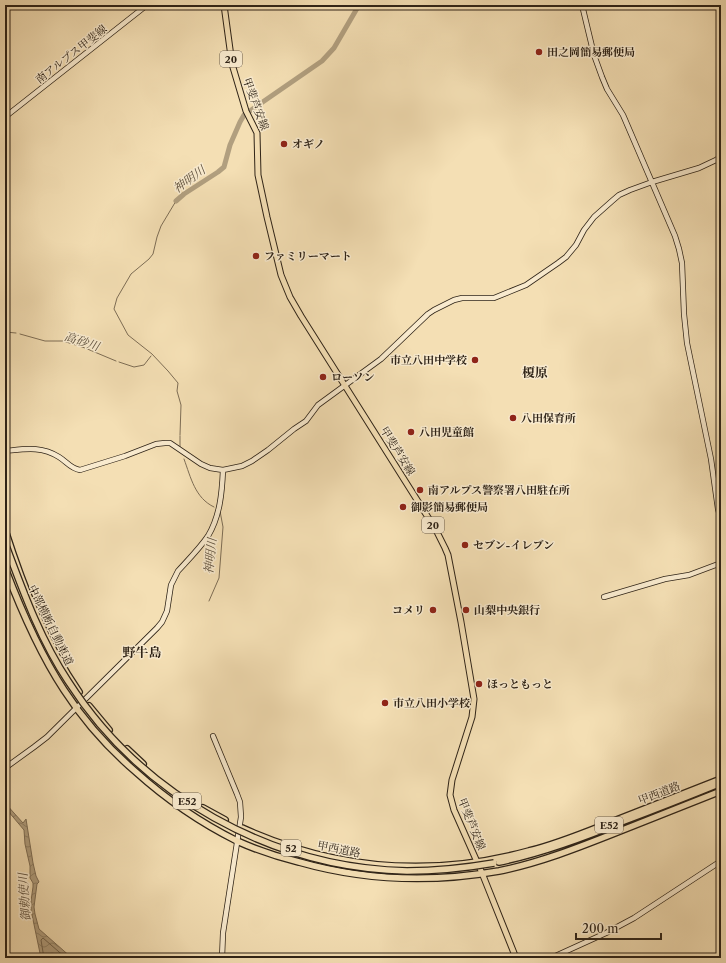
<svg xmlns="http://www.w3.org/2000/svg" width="726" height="963" font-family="'Libre Caslon Text','Noto Serif JP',serif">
  <defs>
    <pattern id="water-waves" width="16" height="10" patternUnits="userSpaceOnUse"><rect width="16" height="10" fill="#b19f7f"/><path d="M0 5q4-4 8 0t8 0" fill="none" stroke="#908167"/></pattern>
  </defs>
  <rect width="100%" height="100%" fill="#f4dfb4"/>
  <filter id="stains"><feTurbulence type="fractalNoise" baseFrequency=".005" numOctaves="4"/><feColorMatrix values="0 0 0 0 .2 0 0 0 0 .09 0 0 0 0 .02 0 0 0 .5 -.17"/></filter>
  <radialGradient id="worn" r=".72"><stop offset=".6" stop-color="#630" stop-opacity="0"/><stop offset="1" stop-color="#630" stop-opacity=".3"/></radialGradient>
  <path fill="url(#water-waves)" stroke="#7d6d55" d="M 5,803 L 23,823 L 26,819 L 33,863 L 36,876 L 39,882 L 37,884 L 34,907 L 35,914 L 39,929 L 72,958 L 41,958 L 31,910 L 31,901 L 33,887 L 33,883 L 30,878 L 30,866 L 25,844 L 24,830 L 8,811 L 5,809 Z"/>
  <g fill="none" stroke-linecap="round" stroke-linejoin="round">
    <path stroke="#70614b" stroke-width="1" d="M 44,958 L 41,940 L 43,938 L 66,958"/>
    <path stroke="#7d6d55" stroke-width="1" d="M 176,201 L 161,226 L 157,237 L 153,254 L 149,259 L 131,274 L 117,298 L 114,309 L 128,335 L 152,354 L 168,371 L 178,383 L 177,391 L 181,405 L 180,435
      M 5,332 L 16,333
      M 20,334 L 45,341 L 63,341 L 85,348 L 116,361
      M 119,362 L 134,367 L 144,365 L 151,356
      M 180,436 L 180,447
      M 184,459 C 191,478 195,498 214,507
      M 209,601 L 219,578 L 223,527 L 220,511"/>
    <path stroke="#b19f7f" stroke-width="5" d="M 176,201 L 184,194 L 218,172 L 224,167 L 230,145 L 240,122 L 244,115 L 322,61 L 334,48 L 359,5"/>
    <defs>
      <path id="secondary" d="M 582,5 L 594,55 L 602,77 L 607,89 L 623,115 L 675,236 L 679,249 L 682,263 L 684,314 L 687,343 L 711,459 L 718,509 L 721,520
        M 5,117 L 147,5
        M 5,451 C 26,449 41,446 59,457 C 67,462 71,469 80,470 L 125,456 L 156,444 L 165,443 L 170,443 L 173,445 L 201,464 L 210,468 L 223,470 L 242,466 L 252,461 L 268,450 L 294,429 L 306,421 L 318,405 L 381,359 L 428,314 L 434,310 L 454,300 L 462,298 L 494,298 L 526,285 L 558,263 L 566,257 L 576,245 L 584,230 L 594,217 L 612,201 L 619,195 L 630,190 L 652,182 L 699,168 L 716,160 L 721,156
        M 604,597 L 665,579 L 689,575 L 721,563
        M 213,736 L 237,794 L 240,802 L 241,817 L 223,933 L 222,958
        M 5,768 L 34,747 L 47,737 L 157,628 L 162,622 L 167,611 L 171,585 L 178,571 C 188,560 200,548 208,536 C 220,516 222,493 223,470
        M 551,958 L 606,933 L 634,918 L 721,861"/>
      <path id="primary" d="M 224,5 L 232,64 L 246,111 L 257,133 L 258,175 L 267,217 L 281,275 L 290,297 L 301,316 L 436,530 L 445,548 L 448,555 L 461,622 L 474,699 L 472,717 L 452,780 L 450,795 L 454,810 L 482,873 L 516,958"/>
      <path id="highway" d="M 5,530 C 23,586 45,643 79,692
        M 5,568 C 21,610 39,652 64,690 C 84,721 108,748 136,772 C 166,799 201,823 237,841 C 257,850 278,857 299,862 C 366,881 431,883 499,871 C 539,863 577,848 615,833 C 650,819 686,805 721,791
        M 89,706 L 109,730
        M 127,749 L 143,764
        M 203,808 L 225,820
        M 242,828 C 335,870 430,878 529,851 C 558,844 586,832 614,821 C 650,807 685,793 721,779
        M 499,862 C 543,853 583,838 624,821 C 656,809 689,796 721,783"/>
    </defs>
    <use href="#secondary" stroke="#2e2317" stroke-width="6"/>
    <use href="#primary" stroke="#2e2317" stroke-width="7"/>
    <use href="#highway" stroke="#2e2317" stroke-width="8"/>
    <use href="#secondary" stroke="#f8eace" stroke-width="4.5"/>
    <use href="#primary" stroke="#f4dfb4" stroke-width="5"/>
    <use href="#highway" stroke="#f4dfb4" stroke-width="5.5"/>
    <defs>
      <path id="highway-bridge" d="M 5,543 C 23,591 40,639 68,681 C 141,795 271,868 407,871 C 436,871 465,868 494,863"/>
    </defs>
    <use href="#highway-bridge" stroke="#2e2317" stroke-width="8" stroke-linecap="butt"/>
    <use href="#highway-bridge" stroke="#f4dfb4" stroke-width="5.5"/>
  </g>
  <g fill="#8f2418" stroke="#f8eace" stroke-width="1.5">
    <circle cx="539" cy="52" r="4"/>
    <circle cx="284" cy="144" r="4"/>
    <circle cx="256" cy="256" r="4"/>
    <circle cx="475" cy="360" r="4"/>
    <circle cx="323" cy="377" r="4"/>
    <circle cx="513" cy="418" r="4"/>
    <circle cx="411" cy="432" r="4"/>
    <circle cx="420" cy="490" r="4"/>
    <circle cx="403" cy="507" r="4"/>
    <circle cx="465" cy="545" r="4"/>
    <circle cx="433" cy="610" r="4"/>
    <circle cx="466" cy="610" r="4"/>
    <circle cx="479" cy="684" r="4"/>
    <circle cx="385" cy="703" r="4"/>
  </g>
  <g text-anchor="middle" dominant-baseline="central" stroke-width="3" stroke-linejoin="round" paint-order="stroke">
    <g fill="#f8eace" stroke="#6b5f4e" stroke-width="1">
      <rect x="220" y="51" width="22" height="16" rx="3"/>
      <rect x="422" y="517" width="22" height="16" rx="3"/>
      <rect x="173" y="793" width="28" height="16" rx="3"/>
      <rect x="595" y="817" width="28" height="16" rx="3"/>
      <rect x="281" y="840" width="20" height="16" rx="3"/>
    </g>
    <g font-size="10" font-weight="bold" fill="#2e2317">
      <text x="231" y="59">20</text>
      <text x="433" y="525">20</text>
      <text x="187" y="801">E52</text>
      <text x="609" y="825">E52</text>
      <text x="291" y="848">52</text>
    </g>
    <g font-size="11" font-weight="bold" fill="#2e2317" stroke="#f8eace" text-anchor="start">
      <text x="547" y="52">田之岡簡易郵便局</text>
      <text x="292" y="144">オギノ</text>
      <text x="264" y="256">ファミリーマート</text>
      <text x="467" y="360" text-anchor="end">市立八田中学校</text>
      <text x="331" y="377">ローソン</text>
      <text x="521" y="418">八田保育所</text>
      <text x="419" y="432">八田児童館</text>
      <text x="428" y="490">南アルプス警察署八田駐在所</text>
      <text x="411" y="507">御影簡易郵便局</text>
      <text x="473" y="545">セブン-イレブン</text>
      <text x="425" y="610" text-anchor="end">コメリ</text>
      <text x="474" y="610">山梨中央銀行</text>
      <text x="487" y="684">ほっともっと</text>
      <text x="393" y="703">市立八田小学校</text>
    </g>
    <g font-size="11" fill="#2e2317" stroke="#f8eace">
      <text transform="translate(71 54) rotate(-38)">南アルプス甲斐線</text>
      <text transform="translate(256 104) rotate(70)">甲斐芦安線</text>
      <text transform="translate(398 451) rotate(58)">甲斐芦安線</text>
      <text transform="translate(51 625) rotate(64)">中部横断自動車道</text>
      <text transform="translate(659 793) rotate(-21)">甲西道路</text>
      <text transform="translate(472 824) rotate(68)">甲斐芦安線</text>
      <text transform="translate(339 849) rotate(11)">甲西道路</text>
    </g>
    <g font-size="12" font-style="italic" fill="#5c4e3b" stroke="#f8eace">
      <text transform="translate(189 179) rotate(-36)">神明川</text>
      <text transform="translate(82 341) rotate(18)">高砂川</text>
      <text transform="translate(210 556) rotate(-84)">神明川</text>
      <text transform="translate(24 897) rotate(-94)">御勅使川</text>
    </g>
    <g font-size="13" font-weight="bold" fill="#2e2317" stroke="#f8eace">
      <text x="535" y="372">榎原</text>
      <text x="142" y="652">野牛島</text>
    </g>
  </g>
  <rect width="726" height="963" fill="none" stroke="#f4dfb4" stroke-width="20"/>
  <rect x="6" y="6" width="714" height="951" fill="none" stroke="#2e2317" stroke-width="2"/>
  <rect x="10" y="10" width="706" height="943" fill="none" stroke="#2e2317"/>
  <path d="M576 933v6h85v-6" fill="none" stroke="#2e2317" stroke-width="2"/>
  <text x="582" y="933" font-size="12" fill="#2e2317" stroke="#f8eace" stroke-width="3" paint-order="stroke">200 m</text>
  <rect width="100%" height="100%" filter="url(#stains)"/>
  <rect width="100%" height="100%" fill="url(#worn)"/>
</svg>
